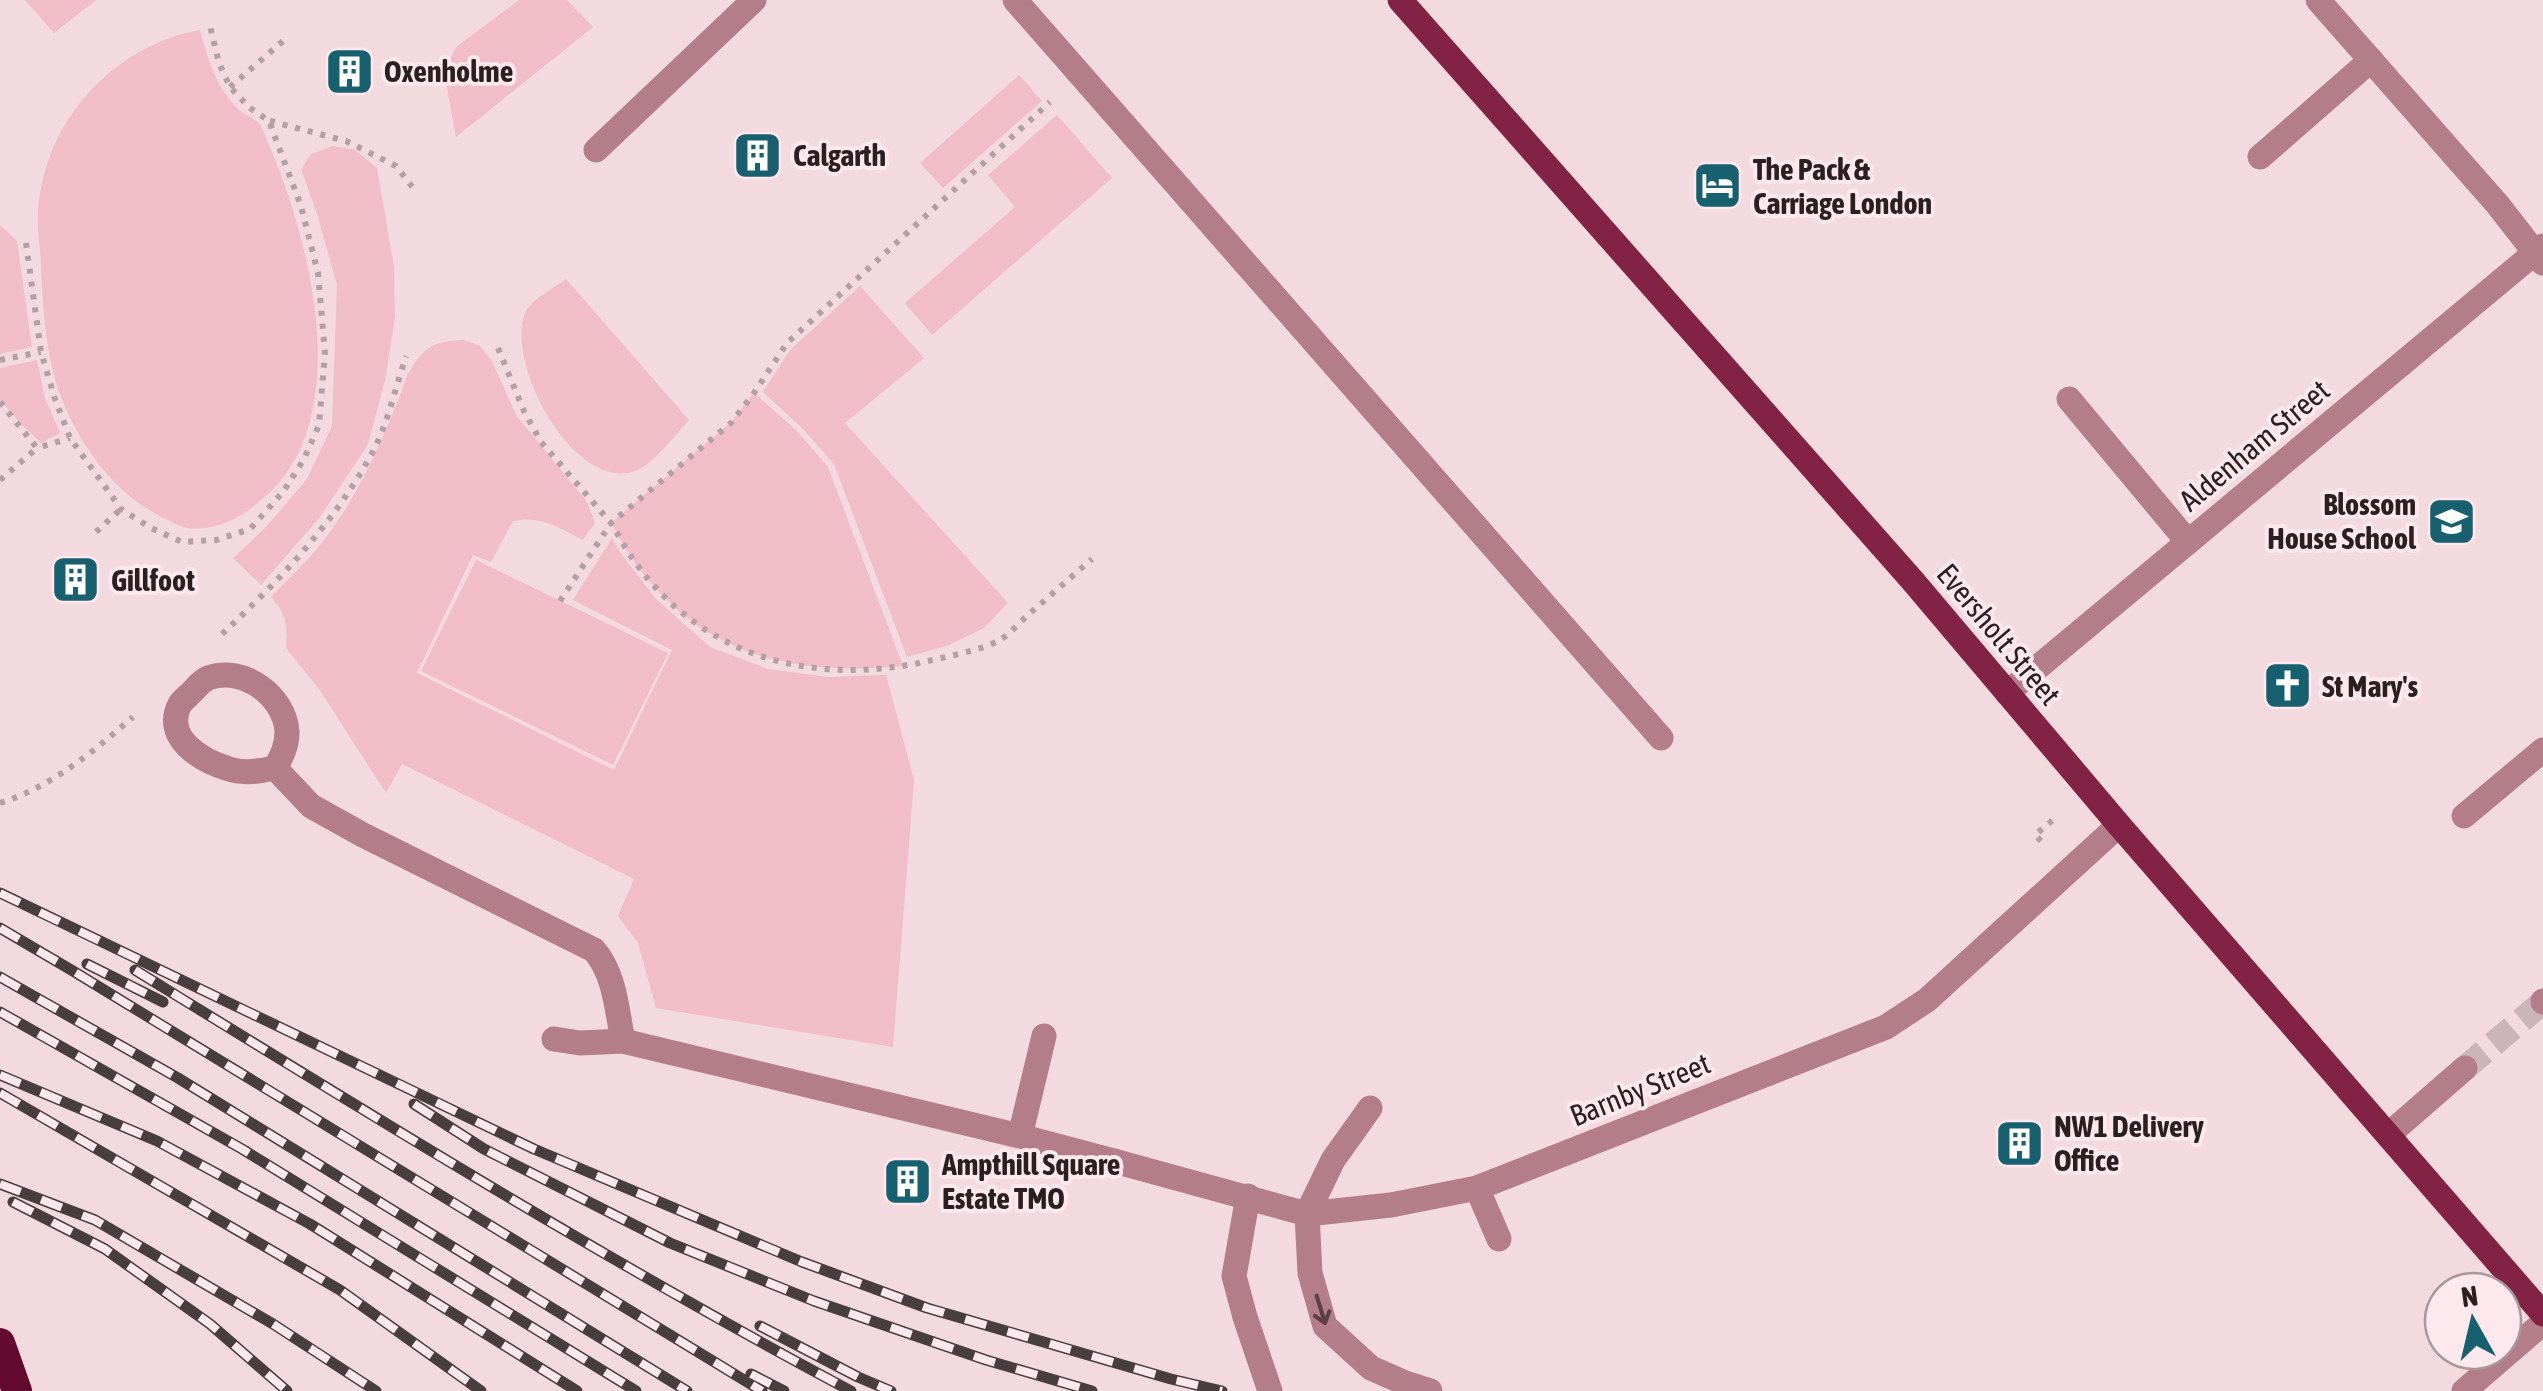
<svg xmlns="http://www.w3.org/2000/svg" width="2543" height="1391" font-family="'Asap Condensed',sans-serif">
  <rect width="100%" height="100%" fill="#f3dadf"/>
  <path fill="#f1bdc9" d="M 25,0 L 96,0 L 54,33 Z
    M 519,0 L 567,0 L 593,27 L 456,137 L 444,72 L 456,47 Z
    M 200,30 C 208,59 216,88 239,110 C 245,115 253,117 258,123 C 263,127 265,137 268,143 C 286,184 300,229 309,273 C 323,343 326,435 273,489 C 249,513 222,532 187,528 C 180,527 172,522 166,519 C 119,498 82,449 63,402 C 46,360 43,312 41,268 C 41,250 37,232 38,215 C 42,124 111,46 200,30 Z
    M 1019,75 L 1042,101 L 943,188 L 920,163 Z
    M 1057,115 L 1112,178 L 932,335 L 905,303 L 1015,207 L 988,175 Z
    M 333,146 L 355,150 L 377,168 L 394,267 L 395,317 L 385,380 L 368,444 L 320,517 L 261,585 L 233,558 L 266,527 L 307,479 L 332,426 L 337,285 L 317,214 L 301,169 L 311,154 Z
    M 0,225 L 17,241 L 32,347 L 0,354 Z
    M 566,279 L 689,420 C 675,435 652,467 632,472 C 571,488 505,361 525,313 C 531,299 554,288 566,279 Z
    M 860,286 L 924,358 L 845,423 L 1008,603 L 984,628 L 949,645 L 907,657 L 834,464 L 803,429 L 763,392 L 790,350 Z
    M 464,340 L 480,346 L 492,361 L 516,415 L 587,502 L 595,523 L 583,540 C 558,527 541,515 513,521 L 491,562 L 473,555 L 417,673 L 614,770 L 672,650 L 573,600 L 612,538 L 619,551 L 656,599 L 710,647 L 768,669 L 828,677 L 886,675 L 914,780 L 893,1047 L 656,1008 L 638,943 L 618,916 L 634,879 L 402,764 L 386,793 L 319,689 L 286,648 C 288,626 286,613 271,597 C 288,579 308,561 324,540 C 363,489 386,433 408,374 C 423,347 434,341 464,340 Z
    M 37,360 L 45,398 L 60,433 L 41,443 L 21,424 L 0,400 L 0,368 Z
    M 754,393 L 796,430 L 828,467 L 903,666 C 792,676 704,657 635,563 C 626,550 619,536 611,523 L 730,423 Z
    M 476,560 L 668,653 L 613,765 L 421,671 Z"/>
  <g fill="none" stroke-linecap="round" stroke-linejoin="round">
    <path stroke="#cbb5b9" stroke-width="25" stroke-dasharray="25 12" stroke-linecap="butt" d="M 2465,1068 L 2543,1002"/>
    <path stroke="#b4a0a4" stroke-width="6" stroke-dasharray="5 8" stroke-linecap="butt" d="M 230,87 L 283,41
      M 270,121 L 346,141 L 396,166 L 417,193
      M 26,243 L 41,352 L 55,399 L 70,438 L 121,509 L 151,528 L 182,542 L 216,540 L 250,529 L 283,492 L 304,459 L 319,425 L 325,353 L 318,273 L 301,206 L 269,121 L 250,108 L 230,87 L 219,63 L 209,22
      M 498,348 L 524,411 L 541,442 L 611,523 L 731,423 L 754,393 L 787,343 L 1050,102
      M 0,360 L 41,352
      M 0,402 L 37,448 L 70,438
      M 0,480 L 37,448
      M 96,532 L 121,509
      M 560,601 L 611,523 C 619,536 626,550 635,562 C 702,656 809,685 919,663 C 940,658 983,650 1000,640 C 1010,634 1020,622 1029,614 C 1050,596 1071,577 1092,559
      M 222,634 C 278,582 333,524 370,457 C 387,427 395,389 406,356
      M 0,803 C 51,787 93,752 133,717
      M 2041,841 L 2035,835 L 2054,819"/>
    <path stroke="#b37d8a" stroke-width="25" d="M 1015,0 L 1661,738
      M 596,150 L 754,0
      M 2260,157 L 2371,60
      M 2069,399 L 2188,542
      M 275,768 C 282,756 287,746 287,732 C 285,696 243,665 208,678 C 201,681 196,688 191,693 C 189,695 181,702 180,704 C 162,738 202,761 229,769 C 244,774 260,771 275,768 L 311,806 L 363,835 L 594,950 C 615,974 617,1011 623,1041
      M 2464,816 L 2543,750
      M 554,1039 L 580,1043 L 623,1041 L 1020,1136 L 1114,1161
      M 1370,1108 L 1333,1160 L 1307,1214 L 1310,1273 L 1325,1326 L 1371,1368 L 1405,1383 L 1430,1391
      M 1020,1136 L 1044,1036
      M 1477,1188 L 1499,1239
      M 1248,1196 L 1234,1276 L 1245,1317 L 1270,1391
      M 2464,1391 L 2543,1323"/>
    <path stroke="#b37d8a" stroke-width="25" d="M 2318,0 L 2498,205 L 2543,263
      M 2007,693 L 2543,246
      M 2543,1002 L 2543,1001
      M 2388,1135 L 2465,1068
      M 1114,1161 L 1307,1214 L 1391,1205 L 1477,1188 L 1886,1027 L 1927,1000 L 2119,825"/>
    <path stroke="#822345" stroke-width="25" d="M 1400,0 L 1912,580 L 2119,825 L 2543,1314"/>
    <path stroke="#63082f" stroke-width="30" d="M 0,1343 L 17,1391"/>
    <defs>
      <path id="rail" d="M 0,893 L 534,1149 L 802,1262 L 927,1308 L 1171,1379 L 1222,1391
        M 0,928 L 73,971 L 762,1391
        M 87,964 L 163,1002
        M 135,970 C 371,1115 607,1261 851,1391
        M 0,977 L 178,1078 L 687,1391
        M 0,1012 L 242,1149 L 636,1391
        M 0,1075 L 157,1141 L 310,1224 L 577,1391
        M 0,1093 L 340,1290 L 481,1391
        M 414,1104 L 484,1149 L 670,1243 L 814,1301 L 986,1360 L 1092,1391
        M 0,1184 L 95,1220 L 273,1324 L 376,1391
        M 13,1202 L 105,1249 L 210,1324 L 287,1391
        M 760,1326 L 858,1377 L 891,1391
        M 751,1374 L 784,1391"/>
    </defs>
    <use href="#rail" stroke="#483d3f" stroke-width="11"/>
    <use href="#rail" stroke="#fde8ed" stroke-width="8" stroke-dasharray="22" stroke-linecap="butt"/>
  </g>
  <defs><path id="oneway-shaft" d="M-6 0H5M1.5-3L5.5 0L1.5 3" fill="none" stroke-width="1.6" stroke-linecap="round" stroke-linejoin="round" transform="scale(2.5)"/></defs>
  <use stroke="#594146" href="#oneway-shaft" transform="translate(1321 1310) rotate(73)"/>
  <defs>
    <symbol id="building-square" viewBox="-11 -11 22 22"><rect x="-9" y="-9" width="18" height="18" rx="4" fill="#17606f" stroke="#fde8ed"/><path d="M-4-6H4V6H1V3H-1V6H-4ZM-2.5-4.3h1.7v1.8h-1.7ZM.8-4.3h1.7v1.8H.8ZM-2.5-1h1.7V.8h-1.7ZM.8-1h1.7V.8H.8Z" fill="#fff"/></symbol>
    <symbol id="hotel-square" viewBox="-11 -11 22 22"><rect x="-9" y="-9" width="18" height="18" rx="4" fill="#17606f" stroke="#fde8ed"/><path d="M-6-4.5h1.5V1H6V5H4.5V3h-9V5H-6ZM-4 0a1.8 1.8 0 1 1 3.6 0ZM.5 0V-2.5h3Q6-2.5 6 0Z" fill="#fff"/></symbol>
    <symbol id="school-square" viewBox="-11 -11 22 22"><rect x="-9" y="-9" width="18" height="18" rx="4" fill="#17606f" stroke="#fde8ed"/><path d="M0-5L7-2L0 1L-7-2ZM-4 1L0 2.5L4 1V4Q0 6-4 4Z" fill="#fff"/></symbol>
    <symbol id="church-square" viewBox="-11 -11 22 22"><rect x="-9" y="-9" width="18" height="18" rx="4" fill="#17606f" stroke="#fde8ed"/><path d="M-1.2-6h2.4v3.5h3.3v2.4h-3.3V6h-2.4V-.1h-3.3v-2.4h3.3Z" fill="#fff"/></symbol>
  </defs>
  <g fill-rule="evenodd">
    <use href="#building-square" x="322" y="44" width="55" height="55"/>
    <use href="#building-square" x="730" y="128" width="55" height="55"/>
    <use href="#hotel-square" x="1690" y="158" width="55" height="55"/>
    <use href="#school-square" x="2424" y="494" width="55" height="55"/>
    <use href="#building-square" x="48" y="552" width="55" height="55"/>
    <use href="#church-square" x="2260" y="658" width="55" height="55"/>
    <use href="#building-square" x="1992" y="1116" width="55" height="55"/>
    <use href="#building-square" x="880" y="1154" width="55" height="55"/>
  </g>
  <g text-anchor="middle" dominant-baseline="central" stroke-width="8" stroke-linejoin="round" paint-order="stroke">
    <g font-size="30" font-weight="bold" fill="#292022" stroke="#fde8ed" text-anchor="start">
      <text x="384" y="71">Oxenholme</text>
      <text x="793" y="155">Calgarth</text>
      <text x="1753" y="169">The Pack &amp;<tspan x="1753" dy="34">Carriage London</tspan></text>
      <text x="2416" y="504" text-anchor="end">Blossom<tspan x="2416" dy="34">House School</tspan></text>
      <text x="111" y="580">Gillfoot</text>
      <text x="2322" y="686">St Mary's</text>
      <text x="2054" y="1126">NW1 Delivery<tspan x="2054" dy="34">Office</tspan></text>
      <text x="942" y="1164">Ampthill Square<tspan x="942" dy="34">Estate TMO</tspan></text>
    </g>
    <g font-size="30" fill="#292022" stroke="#fde8ed">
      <text transform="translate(2254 445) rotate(-40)">Aldenham Street</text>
      <text transform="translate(1999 634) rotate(50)">Eversholt Street</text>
      <text transform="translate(1640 1089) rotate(-22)">Barnby Street</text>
    </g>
  </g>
  <g transform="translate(2473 1321) rotate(352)"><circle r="48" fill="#fde8ed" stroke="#a8989c" stroke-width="2.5"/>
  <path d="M0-8L18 38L0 25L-18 38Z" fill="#17606f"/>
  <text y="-15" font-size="28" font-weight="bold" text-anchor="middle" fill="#292022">N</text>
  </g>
</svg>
